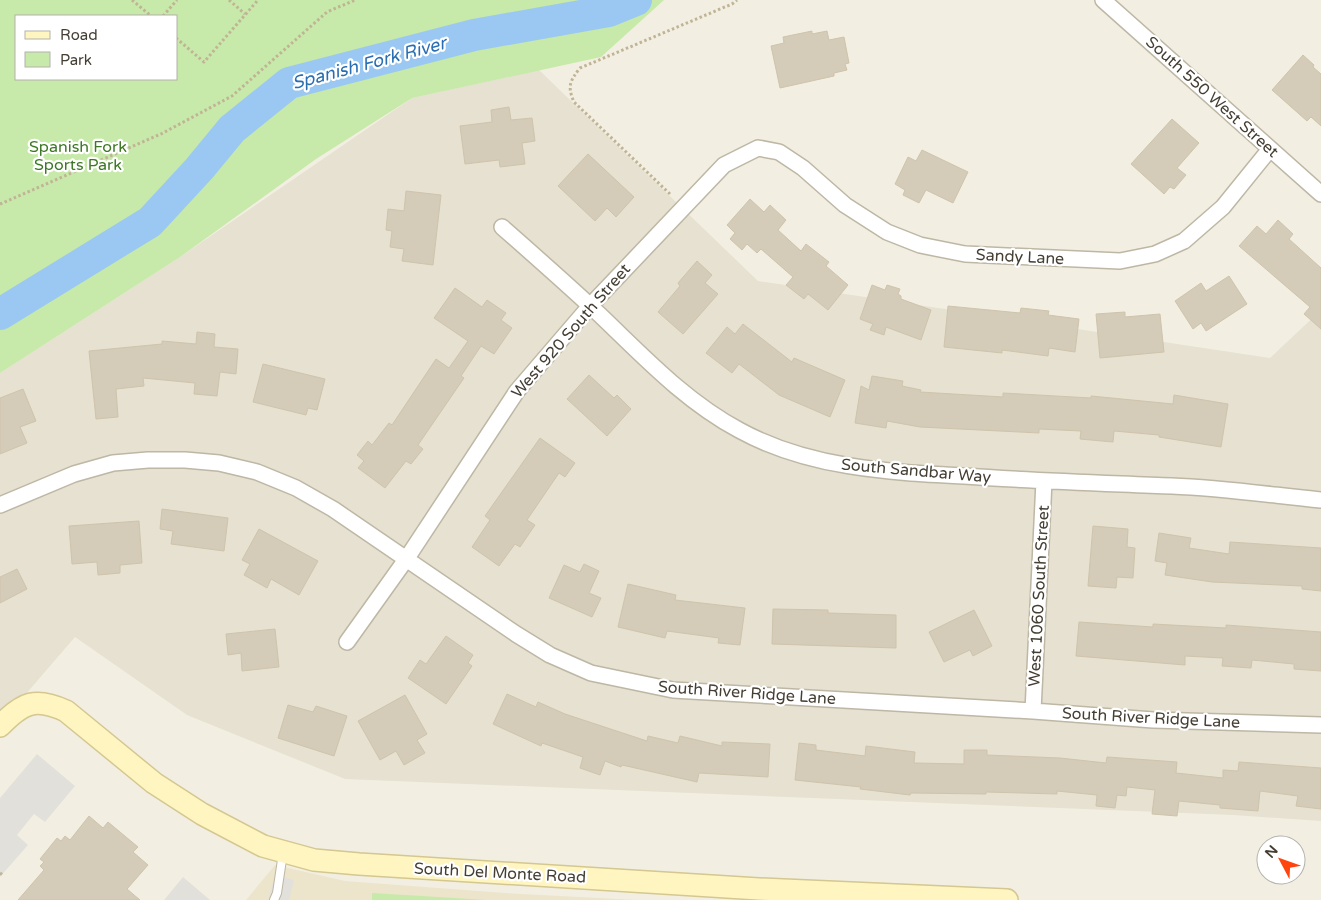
<svg xmlns="http://www.w3.org/2000/svg" width="1321" height="900" font-family="'Varela Round',sans-serif">
  <rect width="100%" height="100%" fill="#f2efe2"/>
  <path fill="#e6e1d0" d="M 539,70 L 758,281 L 1270,358 L 1321,310 L 1321,821 L 1233,815 L 345,779 L 187,715 L 75,637 L 0,724 L 0,373 L 180,257 L 412,98 Z"/>
  <path fill="#ece5cb" d="M 275,865 L 345,881 L 505,893 L 637,900 L 246,900 Z"/>
  <path fill="#c7e9a9" fill-rule="evenodd" d="M 0,0 L 664,0 L 601,57 L 412,98 L 316,159 L 180,257 L 0,373 ZM 16,16 L 176,16 L 176,79 L 16,79 Z
    M 372,893 L 487,900 L 372,900 Z"/>
  <path fill="#e2e0db" d="M 37,754 L 75,786 L 45,822 L 34,814 L 17,835 L 28,845 L 0,877 L 0,798 Z
    M 275,875 L 294,880 L 289,900 L 268,900 Z
    M 183,877 L 210,900 L 164,900 Z"/>
  <g fill="none" stroke-linecap="round" stroke-linejoin="round">
    <path stroke="#9bc8f3" stroke-width="32" d="M 0,314 L 150,222 L 199,169 L 232,129 L 289,83 L 474,35 L 609,11 L 636,0"/>
  </g>
  <path fill="#d4cbb8" stroke="#cfc4ab" d="M 812,31 L 812,34 L 827,31 L 829,40 L 844,37 L 849,63 L 845,64 L 847,70 L 834,73 L 834,76 L 780,88 L 771,46 L 784,43 L 783,37 Z
    M 1303,55 L 1314,65 L 1313,67 L 1321,74 L 1321,126 L 1311,117 L 1307,121 L 1272,90 Z
    M 509,107 L 511,120 L 532,118 L 535,141 L 522,143 L 525,164 L 500,167 L 499,160 L 465,164 L 460,126 L 492,122 L 491,110 Z
    M 1172,119 L 1199,143 L 1177,168 L 1186,175 L 1174,189 L 1170,187 L 1164,194 L 1131,164 Z
    M 922,150 L 968,172 L 953,203 L 926,190 L 919,203 L 903,195 L 905,190 L 895,184 L 908,157 L 916,161 Z
    M 588,154 L 634,197 L 616,217 L 607,208 L 595,221 L 558,186 Z
    M 406,191 L 441,195 L 433,265 L 402,261 L 404,249 L 390,247 L 392,231 L 386,230 L 388,209 L 404,211 Z
    M 750,199 L 764,212 L 770,205 L 786,220 L 778,230 L 801,251 L 806,244 L 829,262 L 826,266 L 848,285 L 828,310 L 808,294 L 804,299 L 786,285 L 793,277 L 761,249 L 757,253 L 747,244 L 742,250 L 730,239 L 735,233 L 727,225 Z
    M 1278,220 L 1293,234 L 1289,239 L 1321,268 L 1321,329 L 1304,314 L 1310,307 L 1239,246 L 1257,226 L 1266,234 Z
    M 697,261 L 712,275 L 705,283 L 718,294 L 683,334 L 658,312 L 680,286 L 678,283 Z
    M 1229,276 L 1247,304 L 1206,331 L 1201,323 L 1193,329 L 1175,301 L 1201,283 L 1206,291 Z
    M 872,285 L 885,290 L 887,285 L 900,289 L 898,294 L 901,296 L 901,299 L 931,310 L 921,340 L 886,327 L 884,335 L 870,330 L 873,324 L 860,319 Z
    M 455,288 L 482,307 L 487,300 L 506,313 L 501,320 L 512,328 L 494,354 L 481,346 L 461,376 L 464,378 L 418,445 L 423,449 L 411,464 L 406,461 L 385,488 L 358,468 L 364,461 L 357,455 L 368,441 L 372,445 L 389,423 L 392,425 L 436,359 L 449,368 L 468,341 L 434,318 Z
    M 948,306 L 1020,313 L 1021,308 L 1049,311 L 1048,315 L 1079,319 L 1075,352 L 1049,348 L 1048,356 L 1002,350 L 1002,353 L 944,347 Z
    M 1125,312 L 1125,317 L 1160,314 L 1164,352 L 1100,358 L 1096,314 Z
    M 743,324 L 792,362 L 794,358 L 845,380 L 830,417 L 779,395 L 739,364 L 732,373 L 706,353 L 727,327 L 735,334 Z
    M 197,332 L 215,334 L 214,347 L 238,349 L 236,374 L 220,372 L 217,396 L 194,394 L 195,383 L 143,378 L 144,386 L 116,389 L 118,417 L 96,419 L 89,351 L 162,344 L 162,341 L 196,344 Z
    M 263,364 L 325,379 L 317,410 L 308,408 L 306,415 L 253,402 Z
    M 589,375 L 614,398 L 617,395 L 631,409 L 607,436 L 567,399 Z
    M 872,376 L 903,381 L 902,386 L 921,390 L 920,392 L 1003,397 L 1003,393 L 1091,398 L 1091,396 L 1173,404 L 1174,395 L 1228,404 L 1221,447 L 1159,437 L 1159,435 L 1114,431 L 1113,442 L 1080,439 L 1081,431 L 1039,429 L 1039,433 L 920,427 L 887,421 L 886,428 L 855,423 L 861,386 L 869,390 Z
    M 23,389 L 36,421 L 20,427 L 27,443 L 0,454 L 0,398 Z
    M 540,438 L 575,463 L 565,477 L 559,473 L 527,520 L 535,525 L 520,547 L 515,544 L 499,566 L 472,547 L 490,520 L 485,516 Z
    M 162,509 L 228,518 L 224,551 L 171,544 L 173,531 L 160,529 Z
    M 139,521 L 142,563 L 120,565 L 120,573 L 98,575 L 97,562 L 72,564 L 69,526 Z
    M 1093,526 L 1128,529 L 1127,547 L 1135,548 L 1133,578 L 1117,577 L 1116,588 L 1088,586 Z
    M 259,529 L 318,561 L 299,595 L 271,579 L 267,588 L 244,575 L 250,564 L 242,560 Z
    M 1159,533 L 1191,538 L 1189,548 L 1229,554 L 1230,542 L 1321,548 L 1321,591 L 1302,589 L 1302,586 L 1212,582 L 1165,575 L 1167,563 L 1155,561 Z
    M 584,564 L 599,571 L 589,593 L 601,598 L 592,617 L 549,598 L 564,565 L 580,572 Z
    M 17,569 L 27,589 L 0,603 L 0,577 Z
    M 628,584 L 676,595 L 675,600 L 745,608 L 740,645 L 718,643 L 719,638 L 667,631 L 665,638 L 618,627 Z
    M 773,609 L 828,610 L 828,613 L 896,615 L 896,648 L 772,644 Z
    M 974,610 L 992,646 L 973,656 L 970,650 L 944,662 L 929,632 Z
    M 1079,622 L 1153,627 L 1153,624 L 1226,628 L 1226,625 L 1321,632 L 1321,671 L 1294,669 L 1294,664 L 1252,660 L 1251,668 L 1222,666 L 1223,658 L 1185,656 L 1185,665 L 1076,656 Z
    M 275,629 L 279,667 L 242,671 L 241,653 L 228,655 L 226,634 Z
    M 446,636 L 473,655 L 468,663 L 472,666 L 446,704 L 408,678 L 420,660 L 426,664 Z
    M 507,694 L 536,707 L 538,702 L 565,714 L 647,741 L 648,736 L 678,743 L 680,736 L 722,746 L 722,742 L 770,744 L 768,777 L 699,773 L 697,782 L 622,765 L 621,767 L 605,761 L 600,775 L 580,768 L 583,757 L 542,743 L 541,746 L 493,724 Z
    M 405,695 L 427,734 L 417,740 L 425,753 L 404,765 L 396,751 L 380,760 L 358,721 Z
    M 288,705 L 313,712 L 316,706 L 347,716 L 334,756 L 278,738 Z
    M 799,743 L 816,745 L 816,750 L 865,756 L 866,746 L 915,752 L 914,763 L 964,764 L 964,750 L 987,750 L 987,755 L 1060,758 L 1106,763 L 1107,757 L 1177,762 L 1176,773 L 1223,778 L 1223,770 L 1238,771 L 1239,762 L 1321,768 L 1321,809 L 1296,806 L 1298,796 L 1260,791 L 1258,811 L 1220,808 L 1220,805 L 1179,801 L 1177,816 L 1152,814 L 1155,790 L 1127,787 L 1126,796 L 1117,795 L 1115,808 L 1096,806 L 1097,795 L 1057,791 L 1057,794 L 986,792 L 986,794 L 911,793 L 910,795 L 860,789 L 861,787 L 795,780 Z
    M 89,816 L 103,828 L 108,822 L 138,847 L 133,852 L 148,865 L 127,889 L 140,900 L 18,900 L 44,870 L 40,866 L 44,862 L 40,859 L 57,838 L 61,841 L 65,836 L 70,840 Z"/>
  <g fill="none" stroke-linecap="round" stroke-linejoin="round">
    <defs>
      <path id="lane" d="M 274,900 L 277,893 L 283,853"/>
      <path id="street" d="M 1103,0 L 1321,194
        M 502,227 C 535,256 568,285 600,315 C 644,357 685,401 739,430 C 808,468 887,472 964,476 C 1033,481 1102,483 1172,486 C 1222,488 1271,495 1321,500
        M 0,505 L 74,474 L 113,463 L 148,460 L 185,460 L 219,463 L 257,472 L 296,488 L 333,509 L 516,634 L 550,655 L 591,673 L 673,690 L 1033,711 L 1153,720 L 1321,725
        M 347,642 L 407,558 L 517,391 L 590,306 L 724,165 L 758,148 L 779,152 L 803,168 L 845,205 L 887,232 L 920,245 L 965,254 L 1120,261 L 1155,254 L 1184,241 L 1223,207 L 1270,149
        M 1033,711 L 1044,481"/>
      <path id="secondary" d="M 0,726 C 23,702 36,697 66,711 L 154,783 L 202,814 L 263,846 L 314,860 L 359,864 L 759,889 L 1007,900"/>
    </defs>
    <use href="#lane" stroke="#beb7a5" stroke-width="10"/>
    <use href="#street" stroke="#beb7a5" stroke-width="18"/>
    <use href="#secondary" stroke="#d4c790" stroke-width="24"/>
    <path stroke="#c0b496" stroke-width="3" stroke-dasharray="2.5 2.5" stroke-linecap="butt" d="M 132,0 L 151,16
      M 229,0 L 245,14
      M 163,16 L 177,0
      M 176,38 L 204,62 L 258,0
      M 670,194 L 574,102 C 567,86 570,81 580,68 L 732,4 L 737,0
      M 0,204 L 161,134 L 232,96 L 327,12 L 355,0
      M 0,873 L 4,876"/>
    <use href="#lane" stroke="#fff" stroke-width="8"/>
    <use href="#street" stroke="#fff" stroke-width="15"/>
    <use href="#secondary" stroke="#fff5c0" stroke-width="21"/>
  </g>
  <g text-anchor="middle" dominant-baseline="central" stroke-width="4.5" stroke-linejoin="round" paint-order="stroke">
    <g font-size="16" fill="#443e33" stroke="#fff">
      <text transform="translate(1212 97) rotate(42)">South 550 West Street</text>
      <text transform="translate(1020 257) rotate(3)">Sandy Lane</text>
      <text transform="translate(571 331) rotate(-49)">West 920 South Street</text>
      <text transform="translate(916 471) rotate(5)">South Sandbar Way</text>
      <text transform="translate(1039 596) rotate(-87)">West 1060 South Street</text>
      <text transform="translate(747 693) rotate(4)">South River Ridge Lane</text>
      <text transform="translate(1151 718) rotate(3)">South River Ridge Lane</text>
      <text transform="translate(500 873) rotate(3)">South Del Monte Road</text>
    </g>
    <g font-size="16" fill="#3d7724" stroke="#fff">
      <text x="78" y="147">Spanish Fork<tspan x="78" dy="18">Sports Park</tspan></text>
    </g>
    <g font-size="18" font-style="italic" fill="#296eb3" stroke="#fff">
      <text transform="translate(369 63) rotate(-15)">Spanish Fork River</text>
    </g>
  </g>
  <rect x="15" y="15" width="162" height="65" fill="#ffffff" stroke="#b4b2ad"/>
  <rect x="25" y="31" width="25" height="8" fill="#fff5c0" stroke="#b4b2ad"/>
  <text x="60" y="40" font-size="15" fill="#443e33">Road</text>
  <rect x="25" y="52" width="25" height="15" fill="#c7e9a9" stroke="#b4b2ad"/>
  <text x="60" y="65" font-size="15" fill="#443e33">Park</text>
  <g transform="translate(1281 860) rotate(311)"><circle r="24" fill="#ffffff" stroke="#b4b2ad"/>
  <path d="M0-4L9 19L0 12L-9 19Z" fill="#ff440d"/>
  <text y="-8" font-size="14" font-weight="bold" text-anchor="middle" fill="#443e33">N</text>
  </g>
</svg>
